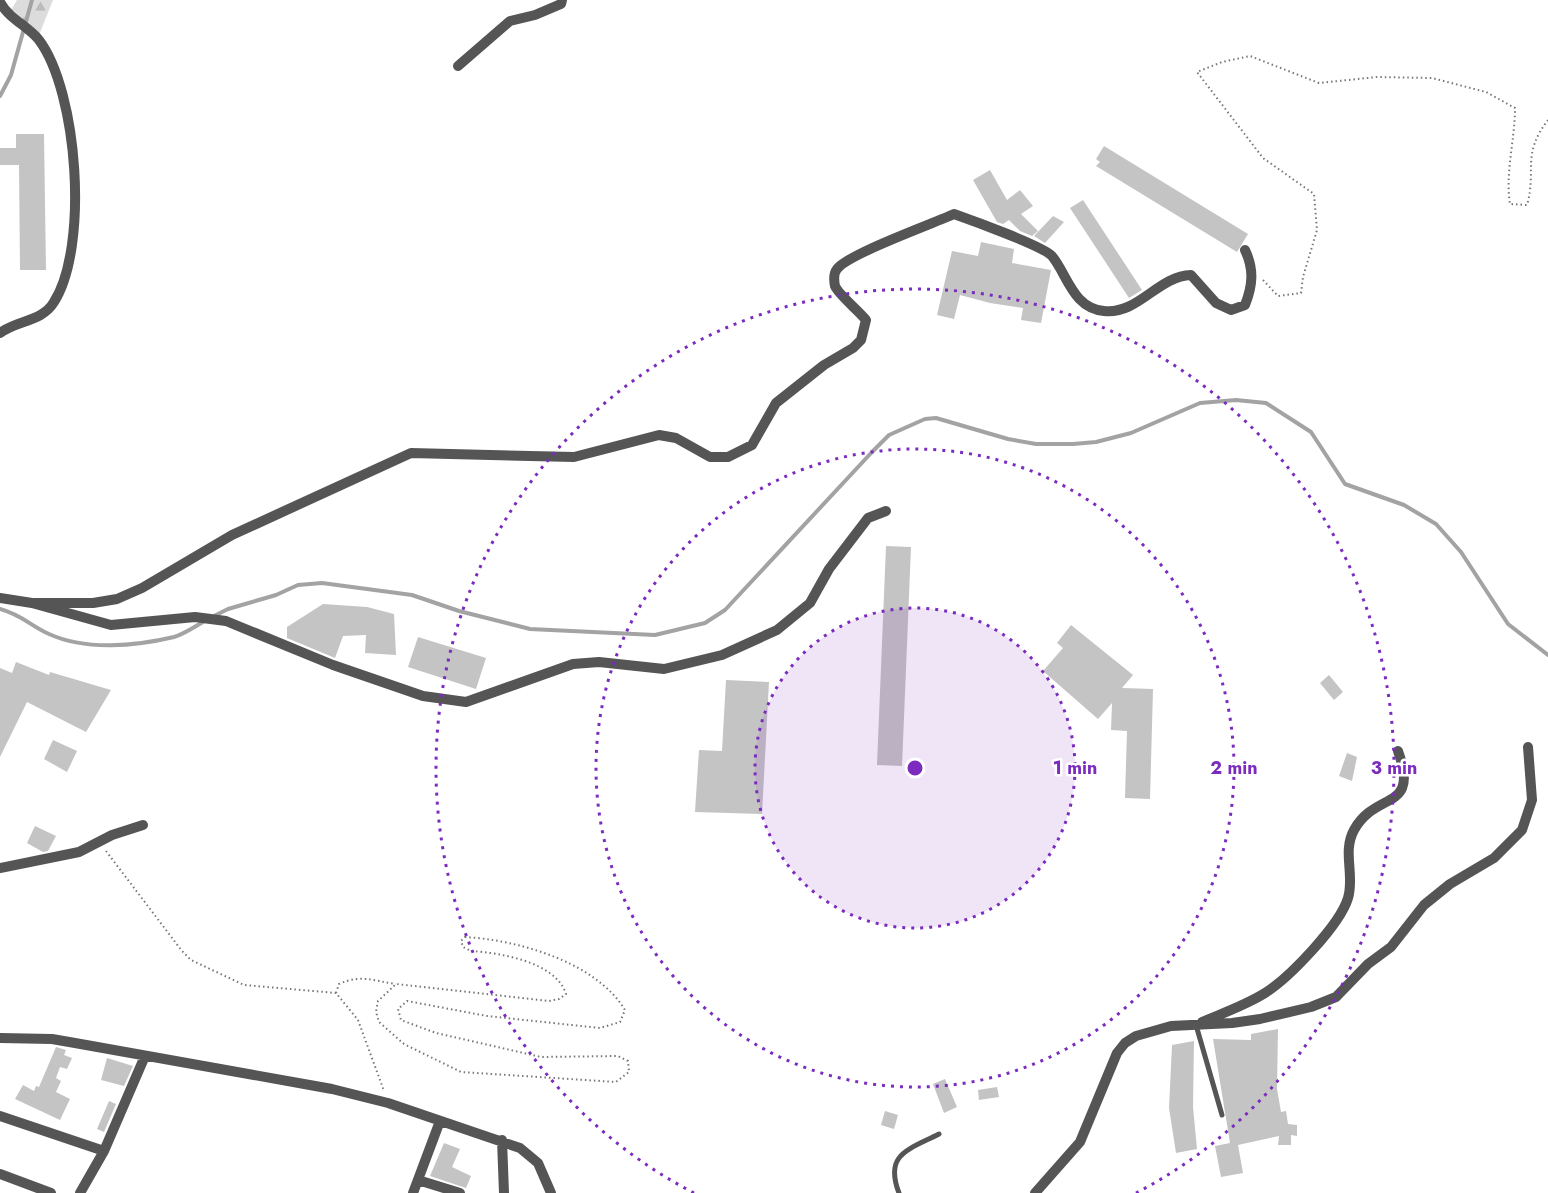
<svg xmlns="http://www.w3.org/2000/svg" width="1548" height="1193" font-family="Jost,sans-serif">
  <defs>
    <pattern id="forest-firs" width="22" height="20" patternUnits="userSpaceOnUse" patternTransform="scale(1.5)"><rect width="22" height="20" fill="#dcdcdc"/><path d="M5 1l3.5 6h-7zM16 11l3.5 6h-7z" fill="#bbb"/></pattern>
  </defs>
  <rect width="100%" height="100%" fill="#fff"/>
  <path fill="url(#forest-firs)" d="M 17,0 L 53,0 L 39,35 L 10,12 Z"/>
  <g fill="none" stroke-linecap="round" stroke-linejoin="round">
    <path stroke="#a3a3a3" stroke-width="4" d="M 0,96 L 11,75 L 32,0
      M 0,609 C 22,615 31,626 49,634 C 86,651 136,646 174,637 C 184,634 194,627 203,622
      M 212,617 L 228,609 L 276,595 L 298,585 L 322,583 L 412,595 L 459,611 L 530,629 L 655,635 L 705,623 L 725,610 L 872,452 L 889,435 L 925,419 L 936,418 L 1008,439 L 1036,444 L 1073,444 L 1096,442 L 1131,433 L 1200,403 L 1236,400 L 1266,403 L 1311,432 L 1345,484 L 1404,505 L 1436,524 L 1461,552 L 1508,624 L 1548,655"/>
  </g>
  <path fill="#c4c4c4" d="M 16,134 L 44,134 L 46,270 L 20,270 L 19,165 L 0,165 L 0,148 L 16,148 Z
    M 1104,146 L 1248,234 L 1237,252 L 1096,166 L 1100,162 L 1096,159 Z
    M 990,170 L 1007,200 L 1020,190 L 1033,206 L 1021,214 L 1038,231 L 1032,236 L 1020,231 L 1009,220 L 1003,224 L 997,222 L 973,180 Z
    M 1083,200 L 1142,290 L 1129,298 L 1070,208 Z
    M 1053,216 L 1064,222 L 1045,243 L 1034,236 Z
    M 981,242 L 1014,249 L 1012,263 L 1051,270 L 1041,323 L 1021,320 L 1023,308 L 990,303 L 960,295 L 954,319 L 937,315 L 952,251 L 978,256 Z
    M 886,546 L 911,547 L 902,766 L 877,765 Z
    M 323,604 L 367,607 L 394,614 L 396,655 L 365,653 L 366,635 L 343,636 L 335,658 L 287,638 L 287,627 Z
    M 1071,625 L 1133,675 L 1122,688 L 1153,689 L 1150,799 L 1125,798 L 1127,731 L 1111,730 L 1112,703 L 1098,719 L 1043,671 L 1063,648 L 1057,643 Z
    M 418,637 L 486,658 L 476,689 L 408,667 Z
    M 16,662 L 49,675 L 50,672 L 111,690 L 86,732 L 27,702 L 0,757 L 0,668 L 12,673 Z
    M 1329,675 L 1343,692 L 1334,700 L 1320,683 Z
    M 726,680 L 769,682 L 762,814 L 695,812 L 699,750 L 722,751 Z
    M 53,740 L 77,751 L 67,772 L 44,759 Z
    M 1347,753 L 1357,757 L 1352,781 L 1339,776 Z
    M 35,826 L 56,836 L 48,851 L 43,852 L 27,843 Z
    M 1278,1029 L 1277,1089 L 1281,1112 L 1286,1111 L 1288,1124 L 1297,1125 L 1297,1136 L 1291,1135 L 1291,1145 L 1278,1145 L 1279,1136 L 1238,1145 L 1243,1173 L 1221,1177 L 1215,1146 L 1230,1143 L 1213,1039 L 1251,1040 L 1251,1034 Z
    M 1194,1041 L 1193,1107 L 1197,1149 L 1176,1153 L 1169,1108 L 1172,1045 Z
    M 56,1047 L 66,1050 L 64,1055 L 72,1058 L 67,1069 L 60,1067 L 56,1078 L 61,1081 L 56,1092 L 70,1099 L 60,1120 L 15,1099 L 23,1085 L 34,1091 L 36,1086 L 39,1087 Z
    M 107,1058 L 133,1066 L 124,1086 L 101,1080 Z
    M 945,1079 L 957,1107 L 944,1113 L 933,1084 Z
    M 997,1087 L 999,1097 L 979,1100 L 978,1090 Z
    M 109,1101 L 116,1104 L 104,1132 L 97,1129 Z
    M 885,1111 L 898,1115 L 894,1129 L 881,1125 Z
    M 444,1143 L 460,1149 L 452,1167 L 471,1176 L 466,1188 L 430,1176 Z"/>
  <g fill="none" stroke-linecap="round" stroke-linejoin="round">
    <path stroke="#777" stroke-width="2" stroke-dasharray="1.5 3" stroke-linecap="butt" d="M 1263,280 L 1278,296 L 1301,293 L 1303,277 L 1317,230 L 1314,194 L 1263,158 L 1197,72 L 1222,62 L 1250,56 L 1319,83 L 1377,77 L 1432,78 L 1486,92 L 1515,108 C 1515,139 1505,174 1510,204 L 1527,205 C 1537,170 1521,155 1548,120
      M 106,851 L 182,951 L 191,960 L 244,985 L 336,993 L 358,1020 L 384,1091
      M 465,937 C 518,940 596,962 625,1010 L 620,1022 L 600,1028 L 487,1016 L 407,1001 L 398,1009 L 401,1020 L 436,1033 L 541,1057 L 618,1056 L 628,1061 L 629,1072 L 616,1082 L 461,1072 L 404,1044 L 379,1022 L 376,1012 L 378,1001 L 396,984 L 549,1001 L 559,999 L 566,994 C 556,962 501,953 471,951 L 463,947 L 461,941 Z
      M 336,993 L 339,984 C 361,974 374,981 396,984"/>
    <path stroke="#555" stroke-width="5" d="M 1196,1025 L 1222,1115
      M 899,1193 C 884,1154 908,1150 939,1134"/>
    <path stroke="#555" stroke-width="10" d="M 0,2 C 9,19 28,26 39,40 C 78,92 89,247 54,302 C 42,322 17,320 0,333
      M 458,66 L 510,21 L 535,15 L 561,4 L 562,0
      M 0,598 L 32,603 L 111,625 L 195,617 L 226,621 L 333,665 L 423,696 L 466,702 L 573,664 L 599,662 L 664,669 L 722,655 L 777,630 L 810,603 L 829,569 L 868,518 L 886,511
      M 32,603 L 93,603 L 117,599 L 142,588 L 232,535 L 411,453 L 574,457 L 659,435 L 676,438 L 710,457 L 728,457 L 752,445 L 776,403 L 824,365 L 853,348 L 861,340 L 866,320 C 859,311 838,294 835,286 C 834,281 833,274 837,269 C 848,254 932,224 954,214 C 971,220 1043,246 1052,256 C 1068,276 1073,308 1104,311 C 1138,315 1158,276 1191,275 L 1216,303 L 1231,310 L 1245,305 C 1253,285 1254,269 1245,250
      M 0,868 L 79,852 L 112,835 L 143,825
      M 1202,1022 C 1223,1013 1246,1005 1265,993 C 1289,978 1340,925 1348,898 C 1355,875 1342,852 1354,830 C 1376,790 1420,812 1398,751
      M 0,1038 L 52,1039 L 75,1043 L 332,1089 L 388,1103 L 520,1148 L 538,1163 L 551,1193
      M 0,1116 L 104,1151
      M 502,1140 L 504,1193
      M 0,1174 L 51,1193
      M 418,1180 L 460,1193
      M 80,1193 L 104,1151 L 145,1056
      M 413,1193 L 440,1121
      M 1035,1193 L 1080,1142 L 1117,1053 L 1125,1043 L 1136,1036 L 1171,1026 L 1232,1023 L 1260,1019 L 1311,1007 L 1336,997 L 1368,964 L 1391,947 L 1424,905 L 1450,884 L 1494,858 L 1522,830 L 1532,800 L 1528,747"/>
  </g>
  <circle cx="915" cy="768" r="160" fill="#7b2cbf" fill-opacity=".12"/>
  <g fill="none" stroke="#7b2cbf" stroke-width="3" stroke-dasharray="3 6">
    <circle cx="915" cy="768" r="160"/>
    <circle cx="915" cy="768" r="319"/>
    <path d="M694 1193A479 479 0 1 1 1136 1193"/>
  </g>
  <circle cx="915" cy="768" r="9" fill="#7b2cbf" stroke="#fff" stroke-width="3"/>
  <g font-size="18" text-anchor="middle" font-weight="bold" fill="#7b2cbf" stroke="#fff" stroke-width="5" stroke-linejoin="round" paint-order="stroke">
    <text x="1075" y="774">1 min</text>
    <text x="1234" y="774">2 min</text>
    <text x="1394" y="774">3 min</text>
  </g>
</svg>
